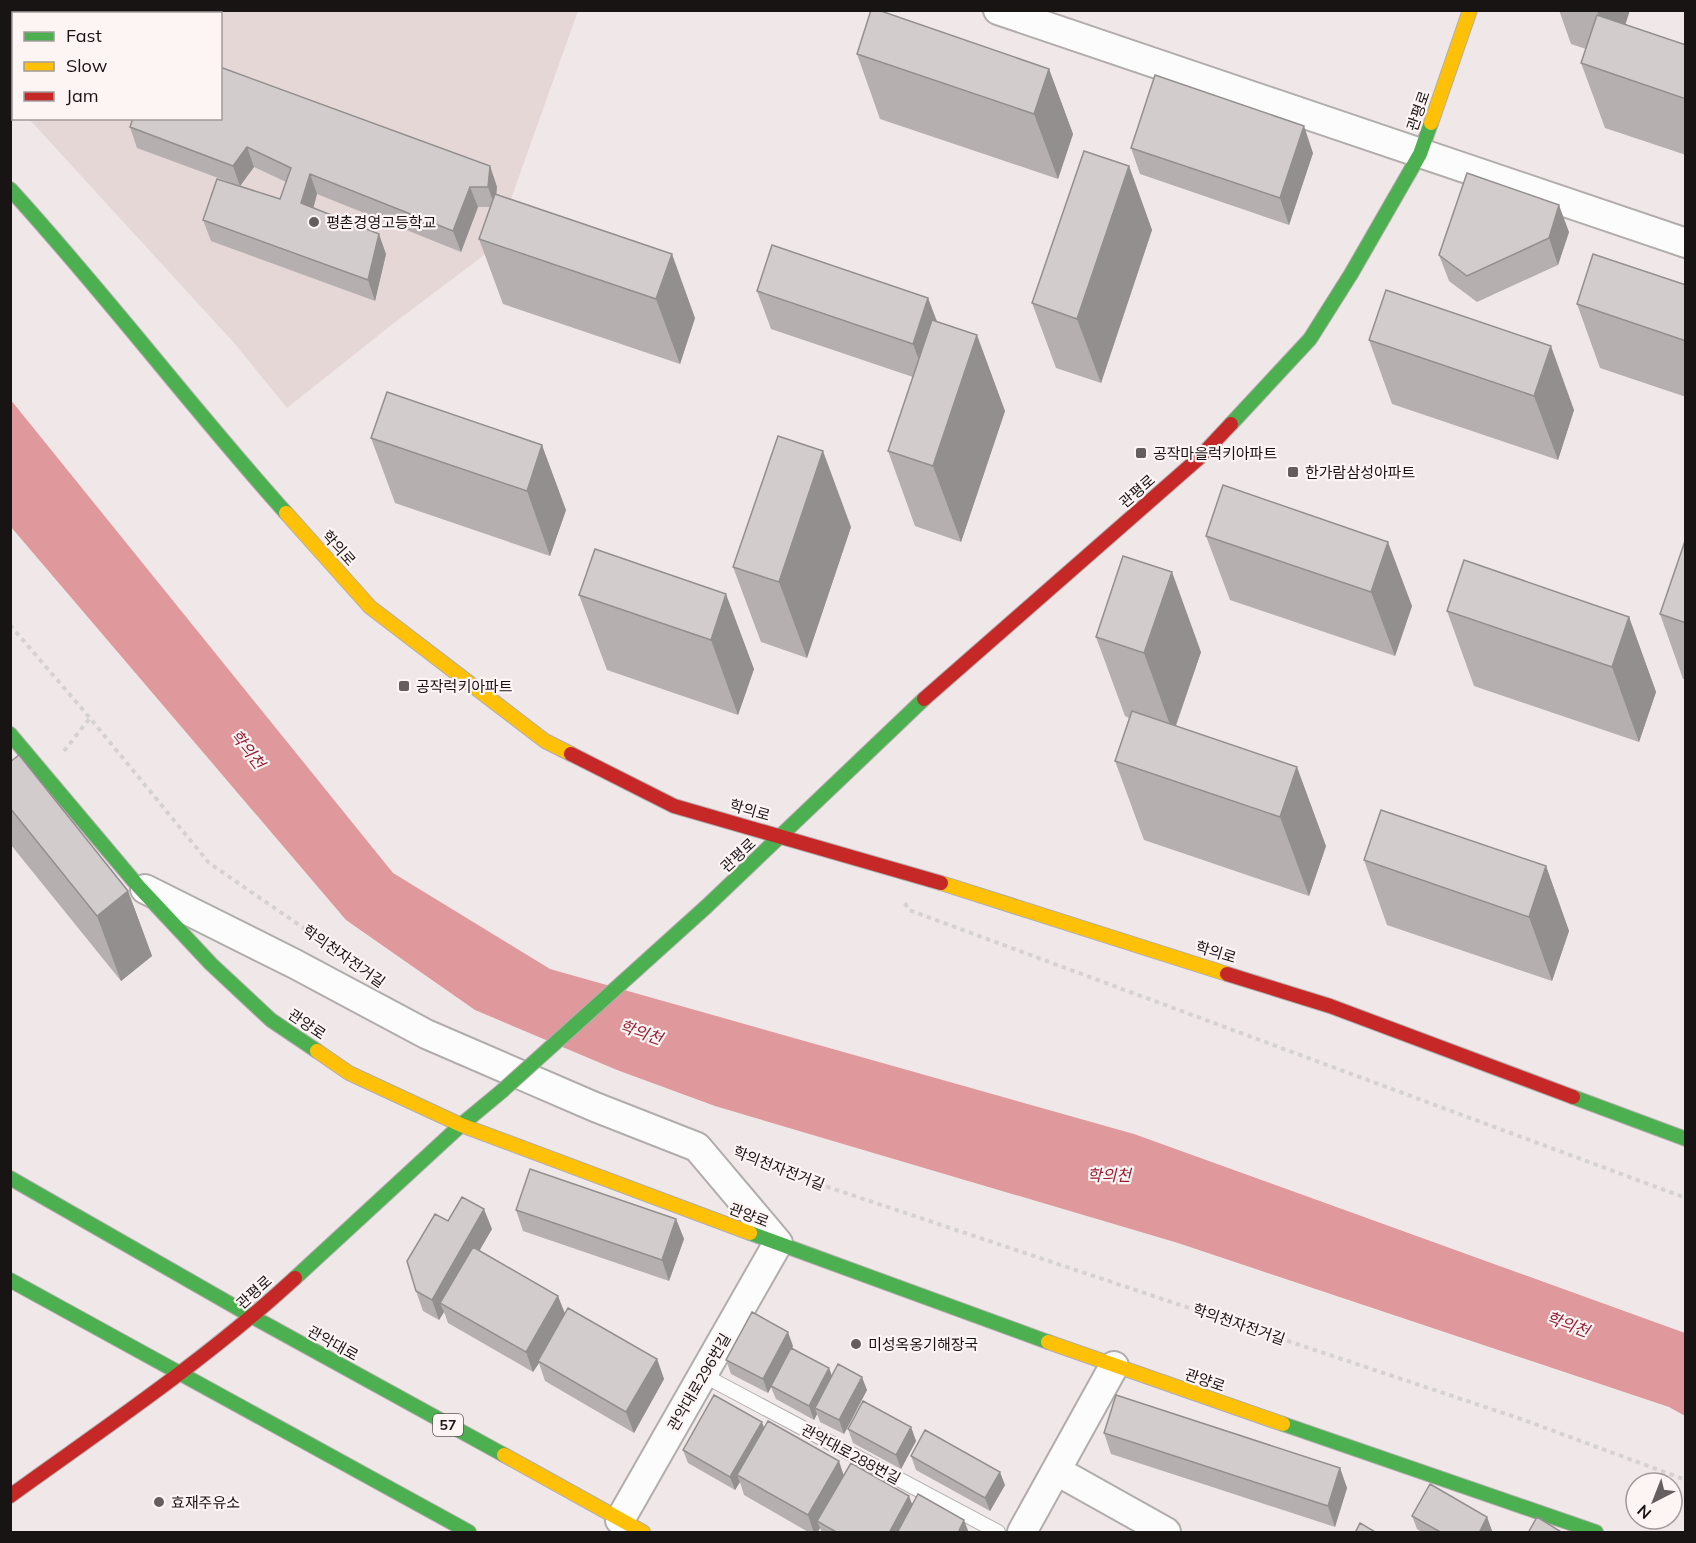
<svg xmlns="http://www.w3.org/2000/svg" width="1696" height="1543" font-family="Mulish,'Noto Sans KR',sans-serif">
  <rect width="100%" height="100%" fill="#f0e8e8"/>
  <path fill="#e6d7d7" d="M 11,11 L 578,11 L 511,199 L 499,244 L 394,323 L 287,408 L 235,344 L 29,119 L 220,118 L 220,14 L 14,14 L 13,101 L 11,98 Z"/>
  <path fill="#df989b" d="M 10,399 L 393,873 L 550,969 L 1134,1134 L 1685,1333 L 1685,1416 L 1669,1407 L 1178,1243 L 715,1106 L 617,1070 L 475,1010 L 346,920 L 11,527 Z"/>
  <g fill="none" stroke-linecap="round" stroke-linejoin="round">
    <defs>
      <path id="lane" d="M 703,1375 L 998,1532"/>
      <path id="street" d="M 998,10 L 1686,243
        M 145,889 L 295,964 L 426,1034 L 595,1107 L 697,1147 L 778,1243 L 620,1520
        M 1057,1471 L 1166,1532
        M 1022,1532 L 1114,1366"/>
      <path id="fast" d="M 10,189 C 106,294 191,407 286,513
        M 1231,424 L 1310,339 L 1351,274 L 1420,154 L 1431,123
        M 10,734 L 138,886 L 211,964 L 271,1020 L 317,1051
        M 707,906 L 924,699
        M 1573,1097 L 1686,1139
        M 10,1178 L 253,1317 L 504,1455
        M 750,1233 L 1048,1342
        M 295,1278 L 461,1125 L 502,1091
        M 10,1280 L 469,1532
        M 1283,1424 L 1596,1532"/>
      <path id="slow" d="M 1431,123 L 1470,10
        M 286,513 L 370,607 L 545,741 L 571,754
        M 941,883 L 1227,974
        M 317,1051 L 349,1073 L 461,1125 L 750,1233
        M 1048,1342 L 1283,1424
        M 504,1455 L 643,1532"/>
      <path id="jam" d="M 924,699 L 1199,458 L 1231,424
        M 571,754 L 674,806 L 941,883
        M 1227,974 L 1330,1006 L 1573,1097
        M 10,1496 C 107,1426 207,1359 295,1278"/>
    </defs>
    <use href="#lane" stroke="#b2adad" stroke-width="16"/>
    <use href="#street" stroke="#b2adad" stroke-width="32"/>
    <use href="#fast" stroke="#b2adad" stroke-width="16"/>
    <use href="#slow" stroke="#b2adad" stroke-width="16"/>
    <use href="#jam" stroke="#b2adad" stroke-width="16"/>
    <path stroke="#d5d2d2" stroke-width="4" stroke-dasharray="4.5 4.5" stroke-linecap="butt" d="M 10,625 L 90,718 L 209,863 L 343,955
      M 64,751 L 90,718
      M 905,903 L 909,910 L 1686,1198
      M 742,1155 L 777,1170 L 1524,1420 L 1686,1480"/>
    <use href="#lane" stroke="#fdfcfc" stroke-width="14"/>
    <use href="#street" stroke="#fdfcfc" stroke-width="28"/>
    <use href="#fast" stroke="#4caf50" stroke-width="14"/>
    <use href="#slow" stroke="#ffc107" stroke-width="14"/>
    <use href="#jam" stroke="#c62828" stroke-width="14"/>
    <defs>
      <path id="fast-bridge" d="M 502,1091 L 707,906"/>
    </defs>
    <use href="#fast-bridge" stroke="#b2adad" stroke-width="16" stroke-linecap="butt"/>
    <use href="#fast-bridge" stroke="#4caf50" stroke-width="14"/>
  </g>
  <path fill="#b5afaf" d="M 1559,10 L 1630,10 L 1625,25 L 1686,45 L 1686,155 L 1605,128 L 1581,63 L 1586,49 L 1571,44 Z
    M 857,54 L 1049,69 L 1073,134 L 1058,179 L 880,119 Z
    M 130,127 L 490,166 L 497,187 L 496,194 L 695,318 L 680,364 L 503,304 L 479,239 L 490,207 L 478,207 L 461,252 L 317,194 L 313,208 L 386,254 L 375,301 L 211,241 L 203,220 L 280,199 L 286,182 L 254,167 L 240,186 L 137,148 Z
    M 1131,148 L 1313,153 L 1289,225 L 1140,174 Z
    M 1129,166 L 1152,230 L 1101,383 L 1056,368 L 1032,303 Z
    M 1569,232 L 1558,265 L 1477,302 L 1449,281 L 1439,255 Z
    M 1686,285 L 1686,397 L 1600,368 L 1577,304 Z
    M 1386,290 L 1574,410 L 1558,460 L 1392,404 L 1369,340 Z
    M 757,291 L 928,298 L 937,321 L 1005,411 L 961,542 L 915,526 L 888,451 L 913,377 L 771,329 Z
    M 387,392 L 566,510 L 550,556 L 395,503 L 371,438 Z
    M 1223,485 L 1412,606 L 1395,656 L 1230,600 L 1206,536 Z
    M 851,527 L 807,658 L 761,642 L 733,567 Z
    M 1686,538 L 1686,680 L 1683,679 L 1660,614 Z
    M 595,549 L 754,669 L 738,715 L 607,670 L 579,595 Z
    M 1447,611 L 1629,617 L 1656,692 L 1639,742 L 1474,686 Z
    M 1096,637 L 1201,652 L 1176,726 L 1326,846 L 1309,896 L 1144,840 L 1115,761 L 1129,718 L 1125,716 Z
    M 10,762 L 128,891 L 152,956 L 121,981 L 11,845 L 10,843 Z
    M 1364,860 L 1546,866 L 1569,931 L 1552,981 L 1387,925 Z
    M 516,1210 L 676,1219 L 684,1239 L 669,1281 L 523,1231 Z
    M 448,1221 L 492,1229 L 479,1250 L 565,1313 L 657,1359 L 664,1379 L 634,1433 L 545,1381 L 539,1363 L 533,1372 L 448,1323 L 444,1312 L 439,1320 L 423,1311 L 416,1291 Z
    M 793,1346 L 792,1349 L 829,1368 L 832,1376 L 867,1390 L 844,1434 L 820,1422 L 817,1414 L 814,1420 L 776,1399 L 771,1387 L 768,1393 L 731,1374 L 726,1360 Z
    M 911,1427 L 916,1441 L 901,1469 L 853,1443 L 848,1429 Z
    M 764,1428 L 844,1475 L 912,1505 L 969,1533 L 822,1533 L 820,1528 L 817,1533 L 810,1533 L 744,1495 L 740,1482 L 735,1490 L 688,1463 L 683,1450 Z
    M 1104,1433 L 1340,1468 L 1347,1488 L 1335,1527 L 1111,1454 Z
    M 911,1456 L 1005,1485 L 990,1511 L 916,1470 Z
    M 1412,1516 L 1487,1517 L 1492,1531 L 1492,1533 L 1423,1533 L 1417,1529 Z"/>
  <path fill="#938f8f" d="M 1597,10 L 1630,10 L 1614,59 Z
    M 1049,69 L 1073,134 L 1058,179 L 1034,114 Z
    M 1304,126 L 1313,153 L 1289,225 L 1280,198 Z
    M 247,147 L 254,167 L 240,186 L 233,166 Z
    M 490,166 L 497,187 L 495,207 L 488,187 Z
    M 1129,166 L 1152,230 L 1101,383 L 1077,319 Z
    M 310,174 L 317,194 L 309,224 L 301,203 Z
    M 470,187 L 478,207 L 461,252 L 453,231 Z
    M 1559,205 L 1569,232 L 1558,265 L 1549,238 Z
    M 379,234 L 386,254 L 375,301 L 368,280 Z
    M 672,254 L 695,318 L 680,364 L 656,299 Z
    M 928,298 L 942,336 L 927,382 L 913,344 Z
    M 977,335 L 1005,411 L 961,542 L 933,466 Z
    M 1551,346 L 1574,410 L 1558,460 L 1534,396 Z
    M 542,445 L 566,510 L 550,556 L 527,491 Z
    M 823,451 L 851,527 L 807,658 L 779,582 Z
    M 1388,542 L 1412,606 L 1395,656 L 1371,592 Z
    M 1172,572 L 1201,652 L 1173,733 L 1144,653 Z
    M 726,594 L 754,669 L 738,715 L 711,640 Z
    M 1629,617 L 1656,692 L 1639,742 L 1612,667 Z
    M 1297,767 L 1326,846 L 1309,896 L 1280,817 Z
    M 1546,866 L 1569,931 L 1552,981 L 1529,917 Z
    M 128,891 L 152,956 L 121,981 L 97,916 Z
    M 484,1209 L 492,1229 L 447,1307 L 440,1303 L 444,1312 L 439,1320 L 432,1300 Z
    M 676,1219 L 684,1239 L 669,1281 L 662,1260 Z
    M 558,1296 L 566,1316 L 538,1361 L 539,1363 L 533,1372 L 526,1352 Z
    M 788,1332 L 793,1346 L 768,1393 L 763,1379 Z
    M 657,1359 L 664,1379 L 634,1433 L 626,1412 Z
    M 829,1368 L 834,1382 L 815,1408 L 817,1414 L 814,1420 L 809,1406 Z
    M 862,1377 L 867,1390 L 844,1434 L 839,1420 Z
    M 762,1422 L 767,1436 L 737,1475 L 740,1482 L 735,1490 L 730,1477 Z
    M 911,1427 L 916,1441 L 901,1469 L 896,1455 Z
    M 839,1461 L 846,1482 L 817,1521 L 820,1528 L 817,1533 L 814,1533 L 808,1515 Z
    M 1340,1468 L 1347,1488 L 1335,1527 L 1328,1506 Z
    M 1000,1472 L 1005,1485 L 990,1511 L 985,1498 Z
    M 909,1496 L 917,1517 L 908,1533 L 889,1533 Z
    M 1487,1517 L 1492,1531 L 1492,1533 L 1479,1533 Z
    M 964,1520 L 969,1533 L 958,1533 Z"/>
  <path fill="#d2cccc" stroke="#938f8f" stroke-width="1.5" d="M 871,10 L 878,10 L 1049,69 L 1034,114 L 857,54 Z
    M 1597,15 L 1686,45 L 1686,99 L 1581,63 Z
    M 220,67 L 490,166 L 488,187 L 470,187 L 453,231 L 310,174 L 301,203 L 379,234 L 368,280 L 203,220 L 217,179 L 280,199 L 291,168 L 247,147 L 233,166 L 130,127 L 133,118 L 220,118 Z
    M 1155,75 L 1304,126 L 1280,198 L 1131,148 Z
    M 1084,151 L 1129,166 L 1077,319 L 1032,303 Z
    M 1467,173 L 1559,205 L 1549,238 L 1467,276 L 1439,255 Z
    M 495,194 L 672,254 L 656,299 L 479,239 Z
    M 772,245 L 928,298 L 913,344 L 757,291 Z
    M 1593,254 L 1686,285 L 1686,341 L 1577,304 Z
    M 1386,290 L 1551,346 L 1534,396 L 1369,340 Z
    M 932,320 L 977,335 L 933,466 L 888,451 Z
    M 387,392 L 542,445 L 527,491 L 371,438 Z
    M 778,436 L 823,451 L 779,582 L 733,567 Z
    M 1223,485 L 1388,542 L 1371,592 L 1206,536 Z
    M 1686,538 L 1686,623 L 1660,614 Z
    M 595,549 L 726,594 L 711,640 L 579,595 Z
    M 1123,556 L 1172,572 L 1144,653 L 1096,637 Z
    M 1464,560 L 1629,617 L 1612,667 L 1447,611 Z
    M 1132,711 L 1297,767 L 1280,817 L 1115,761 Z
    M 19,755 L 128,891 L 97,916 L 10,808 L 10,762 Z
    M 1381,810 L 1546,866 L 1529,917 L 1364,860 Z
    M 530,1169 L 676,1219 L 662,1260 L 516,1210 Z
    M 462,1197 L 484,1209 L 432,1300 L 416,1291 L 407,1261 L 435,1214 L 448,1221 Z
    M 473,1247 L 558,1296 L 526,1352 L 440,1303 Z
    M 568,1308 L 657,1359 L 626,1412 L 538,1361 Z
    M 752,1312 L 788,1332 L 763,1379 L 726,1360 Z
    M 791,1348 L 829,1368 L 809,1406 L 771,1386 Z
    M 838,1364 L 862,1377 L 839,1420 L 815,1408 Z
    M 714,1395 L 762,1422 L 730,1477 L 683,1450 Z
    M 1116,1395 L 1340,1468 L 1328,1506 L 1104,1433 Z
    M 863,1401 L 911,1427 L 896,1455 L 848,1429 Z
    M 768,1421 L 839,1461 L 808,1515 L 737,1475 Z
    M 925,1430 L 1000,1472 L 985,1498 L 911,1456 Z
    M 851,1463 L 909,1496 L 889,1533 L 838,1533 L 817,1521 Z
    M 1430,1484 L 1487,1517 L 1479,1533 L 1442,1533 L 1412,1516 Z
    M 918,1494 L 964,1520 L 958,1533 L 897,1533 Z
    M 1537,1517 L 1563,1533 L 1528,1533 Z
    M 1360,1523 L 1377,1533 L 1355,1533 Z"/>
  <g fill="#645e5e" stroke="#fdf4f4" stroke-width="2">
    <circle cx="314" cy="222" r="6"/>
    <rect x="1135" y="447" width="12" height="12" rx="3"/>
    <rect x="1287" y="466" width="12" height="12" rx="3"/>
    <rect x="398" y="680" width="12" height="12" rx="3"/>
    <circle cx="856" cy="1344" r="6"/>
    <circle cx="159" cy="1502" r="6"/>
  </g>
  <g text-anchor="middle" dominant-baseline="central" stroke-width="4.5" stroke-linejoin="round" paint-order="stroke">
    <rect fill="#fdf4f4" stroke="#5d5757" stroke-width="1.5" x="433" y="1414" width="30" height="22" rx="4.5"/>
    <g font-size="14" font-weight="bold" fill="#191414">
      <text x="448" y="1425">57</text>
    </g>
    <g font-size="15" fill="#191414" stroke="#fdf4f4">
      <text transform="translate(1418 111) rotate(-71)">관평로</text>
      <text transform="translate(1137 491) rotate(-41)">관평로</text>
      <text transform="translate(339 548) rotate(48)">학의로</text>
      <text transform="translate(750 810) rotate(16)">학의로</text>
      <text transform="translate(738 855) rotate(-43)">관평로</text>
      <text transform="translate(1216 952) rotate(17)">학의로</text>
      <text transform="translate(344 956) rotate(35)">학의천자전거길</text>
      <text transform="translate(307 1024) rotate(34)">관양로</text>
      <text transform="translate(779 1168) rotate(21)">학의천자전거길</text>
      <text transform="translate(749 1215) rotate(21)">관양로</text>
      <text transform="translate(254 1292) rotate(-42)">관평로</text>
      <text transform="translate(1239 1324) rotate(19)">학의천자전거길</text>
      <text transform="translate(333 1343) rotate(29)">관악대로</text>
      <text transform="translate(1205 1380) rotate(19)">관양로</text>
      <text transform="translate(699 1382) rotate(-60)">관악대로296번길</text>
      <text transform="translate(851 1454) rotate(28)">관악대로288번길</text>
    </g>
    <g font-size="15" fill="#191414" stroke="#fdf4f4" text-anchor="start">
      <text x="326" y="222">평촌경영고등학교</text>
      <text x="1153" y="453">공작마을럭키아파트</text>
      <text x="1305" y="472">한가람삼성아파트</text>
      <text x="416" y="686">공작럭키아파트</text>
      <text x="868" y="1344">미성옥옹기해장국</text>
      <text x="171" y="1502">효재주유소</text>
    </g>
    <g font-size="16" font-style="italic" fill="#951d31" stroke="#fdf4f4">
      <text transform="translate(248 749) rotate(52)">학의천</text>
      <text transform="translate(641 1032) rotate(19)">학의천</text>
      <text x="1109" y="1175">학의천</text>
      <text transform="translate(1568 1324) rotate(20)">학의천</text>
    </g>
  </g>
  <rect width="1696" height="1543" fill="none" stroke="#191414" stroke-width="24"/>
  <rect x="12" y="12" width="210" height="108" fill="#fdf4f4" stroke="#a29a9a" stroke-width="1.5"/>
  <rect x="24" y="32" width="30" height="9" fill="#4caf50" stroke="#a29a9a" stroke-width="1.5"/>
  <text x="66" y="42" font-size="18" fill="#191414">Fast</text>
  <rect x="24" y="62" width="30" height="9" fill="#ffc107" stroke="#a29a9a" stroke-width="1.5"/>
  <text x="66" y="72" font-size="18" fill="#191414">Slow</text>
  <rect x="24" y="92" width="30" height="9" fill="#c62828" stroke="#a29a9a" stroke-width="1.5"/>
  <text x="66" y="102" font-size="18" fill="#191414">Jam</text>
  <g transform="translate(1654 1501) rotate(222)"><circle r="28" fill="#fdf4f4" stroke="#a29a9a" stroke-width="1.5"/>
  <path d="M0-4.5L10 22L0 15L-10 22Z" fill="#645e5e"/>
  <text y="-9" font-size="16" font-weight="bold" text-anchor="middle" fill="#191414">N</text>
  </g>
</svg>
